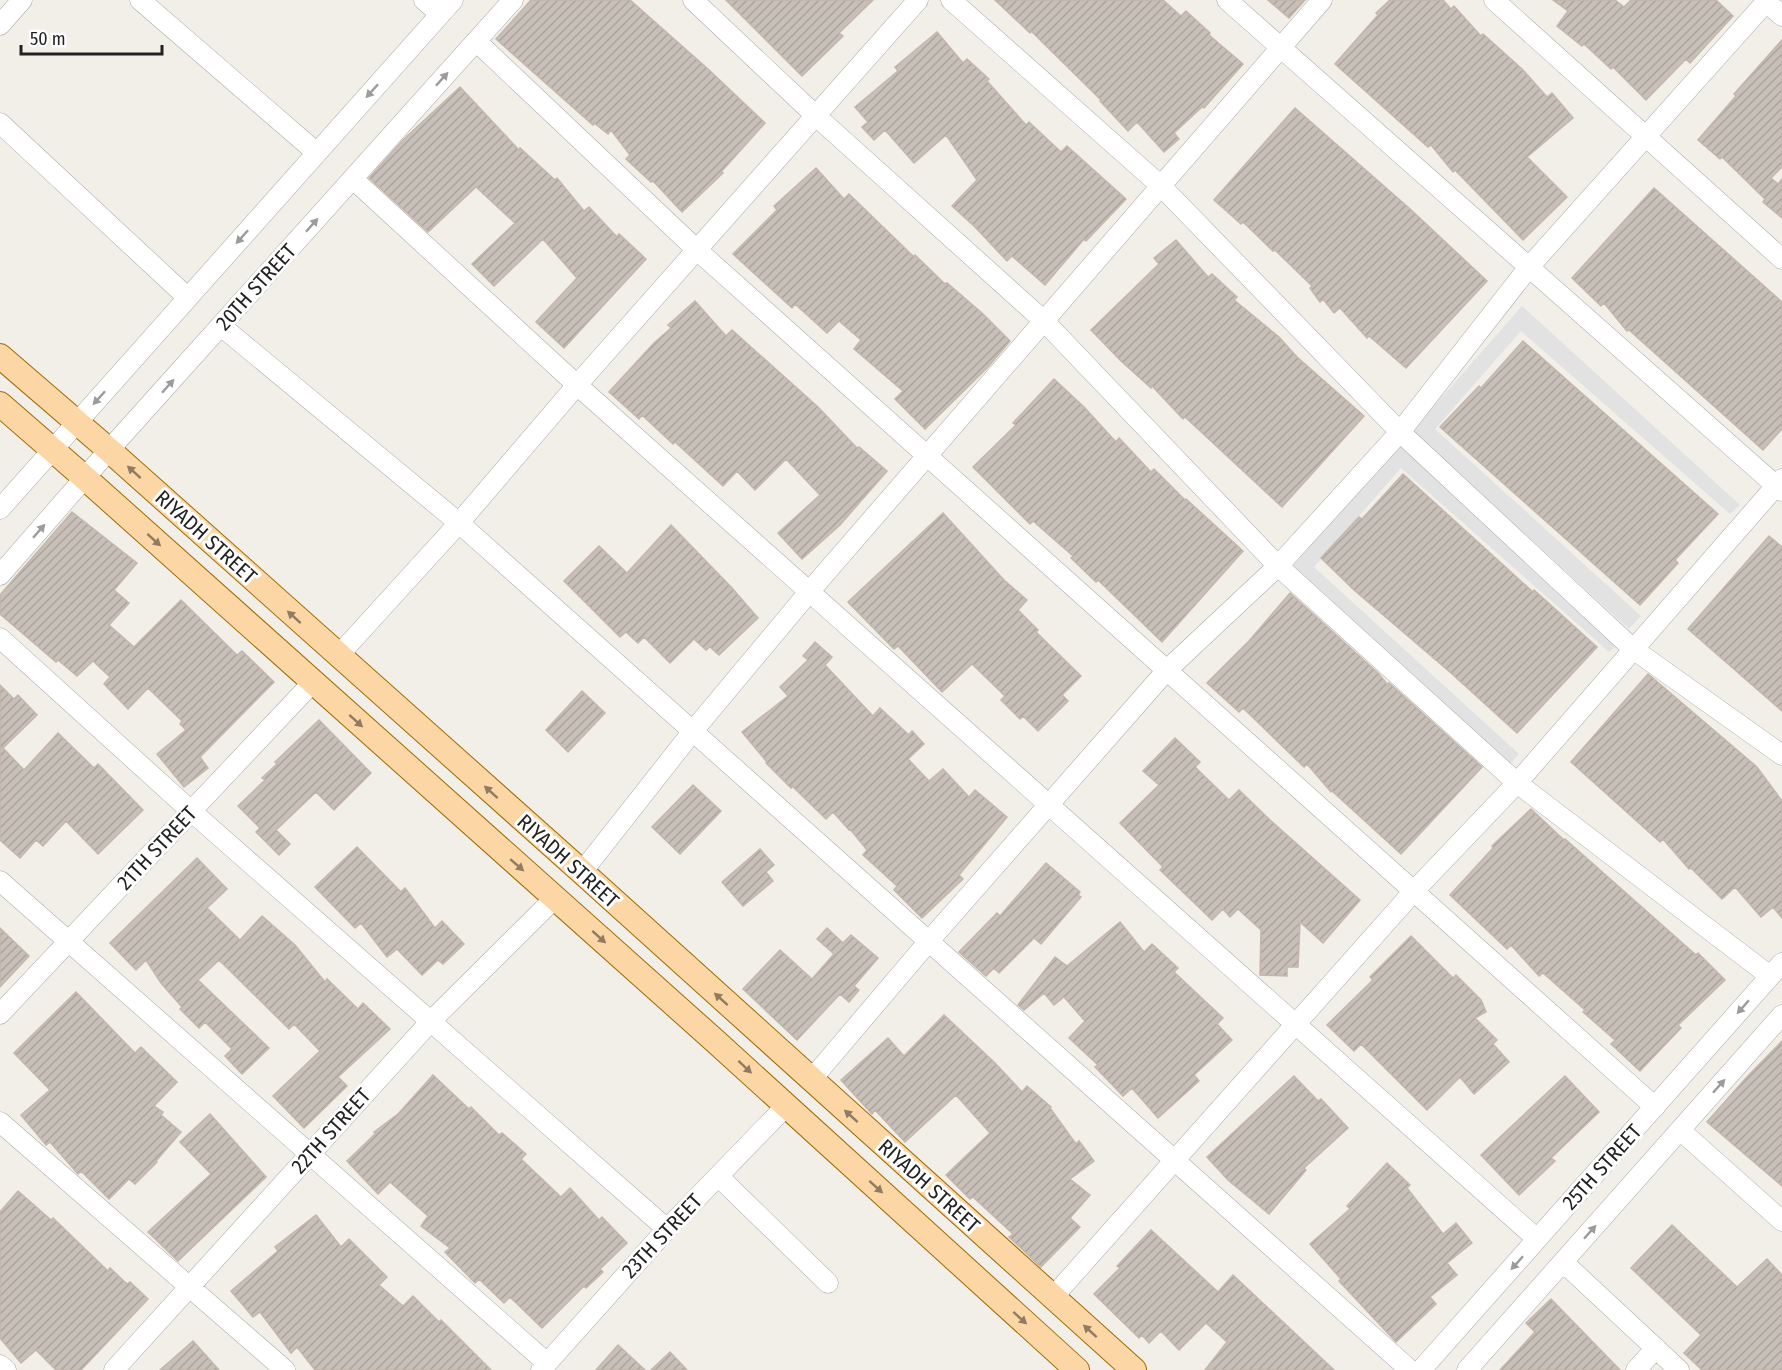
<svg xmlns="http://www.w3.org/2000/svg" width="1782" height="1370" font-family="'Fira Sans Condensed',sans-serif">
  <defs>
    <pattern id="building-hatch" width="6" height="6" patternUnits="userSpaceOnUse" patternTransform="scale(1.5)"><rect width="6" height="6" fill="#c7bfb8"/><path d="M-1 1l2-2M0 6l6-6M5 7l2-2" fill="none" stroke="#aba49e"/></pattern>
  </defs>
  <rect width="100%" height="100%" fill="#f2efe9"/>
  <path fill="#e2e2e2" d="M 1522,306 L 1740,505 L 1730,514 L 1521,331 L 1435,429 L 1641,616 L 1629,629 L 1412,431 Z
    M 1401,443 L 1619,643 L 1609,652 L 1401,468 L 1314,567 L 1519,754 L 1508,766 L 1291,568 Z"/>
  <path fill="url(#building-hatch)" stroke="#c4b6ab" stroke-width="1.5" d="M 531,0 L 630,0 L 708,69 L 765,123 L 721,172 L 723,173 L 682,212 L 653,181 L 651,182 L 626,159 L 630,155 L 611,130 L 608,134 L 594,123 L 593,125 L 496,39 Z
    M 726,0 L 873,0 L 839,33 L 843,36 L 802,76 Z
    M 995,0 L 1163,0 L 1181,16 L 1186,11 L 1210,33 L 1209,35 L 1243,64 L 1204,108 L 1203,106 L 1174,133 L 1179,139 L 1164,152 L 1137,122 L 1128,131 L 1100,101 L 1101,100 L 1031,31 L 1030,33 Z
    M 1268,0 L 1305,0 L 1289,18 Z
    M 1390,0 L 1443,0 L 1451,9 L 1454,6 L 1481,36 L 1483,34 L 1522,69 L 1547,97 L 1552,93 L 1573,118 L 1527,157 L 1567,197 L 1523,240 L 1455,170 L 1453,172 L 1431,145 L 1428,147 L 1335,64 L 1378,15 L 1376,13 Z
    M 1553,0 L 1615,0 L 1624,7 L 1631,0 L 1716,0 L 1733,16 L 1690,63 L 1686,59 L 1646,100 L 1613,67 L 1611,69 L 1584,44 L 1582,46 L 1557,26 L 1568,11 Z
    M 937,32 L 963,63 L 967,59 L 989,79 L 987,81 L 1026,125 L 1029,122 L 1061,152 L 1067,146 L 1126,199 L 1086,241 L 1084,239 L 1045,285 L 1012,256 L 1007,261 L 975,227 L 952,206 L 977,180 L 946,135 L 914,163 L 885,130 L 874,140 L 862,127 L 868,122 L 855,107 L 898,71 L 895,67 Z
    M 1782,40 L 1782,167 L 1771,178 L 1778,184 L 1782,179 L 1782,218 L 1763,202 L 1765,199 L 1722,157 L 1720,159 L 1698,140 L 1736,96 L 1734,94 Z
    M 460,87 L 519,150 L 520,148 L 555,180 L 557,178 L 584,211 L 589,207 L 617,237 L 619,234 L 646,259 L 564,348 L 536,322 L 577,278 L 543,239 L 494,286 L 472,264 L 515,223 L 476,187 L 428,232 L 369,178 L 403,140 Z
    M 1295,108 L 1409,208 L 1487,281 L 1406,368 L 1369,336 L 1367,338 L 1340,308 L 1334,313 L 1323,299 L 1320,302 L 1310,288 L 1312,286 L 1275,250 L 1273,251 L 1243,222 L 1241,224 L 1214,200 Z
    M 816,168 L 844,199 L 849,194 L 914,257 L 915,255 L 945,284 L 947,283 L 982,313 L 1010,341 L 988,367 L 925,429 L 895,399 L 903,391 L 854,349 L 861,340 L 839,321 L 827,333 L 795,304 L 792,308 L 733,254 L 777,210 L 774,206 Z
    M 1654,188 L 1782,302 L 1782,429 L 1763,450 L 1629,330 L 1627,331 L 1604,303 L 1601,306 L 1572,278 Z
    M 1176,240 L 1208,277 L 1212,274 L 1237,297 L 1234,300 L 1279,337 L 1297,357 L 1364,416 L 1282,507 L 1185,417 L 1183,419 L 1152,386 L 1151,388 L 1121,361 L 1091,330 L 1159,264 L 1154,258 Z
    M 695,301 L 726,336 L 732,330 L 818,407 L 857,448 L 859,447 L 887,471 L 840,525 L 802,559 L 778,533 L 820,495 L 786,459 L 755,490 L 737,471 L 723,486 L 675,442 L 673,444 L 642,415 L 639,419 L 609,392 L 654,343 L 671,328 L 668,325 Z
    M 1523,341 L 1718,514 L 1675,560 L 1678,563 L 1640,605 L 1440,427 L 1479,386 L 1481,388 Z
    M 1054,379 L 1084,407 L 1116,442 L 1119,438 L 1151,472 L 1154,469 L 1185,500 L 1186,499 L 1243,551 L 1162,642 L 1098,580 L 1096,582 L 1071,558 L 1073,556 L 1033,521 L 1030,524 L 973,467 L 1016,425 L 1013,423 Z
    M 1403,474 L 1533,592 L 1534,590 L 1597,647 L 1517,733 L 1451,673 L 1354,590 L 1321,558 L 1359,517 L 1362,519 Z
    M 72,512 L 137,563 L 114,590 L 129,603 L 109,625 L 134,647 L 181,600 L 237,655 L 242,651 L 274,682 L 200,757 L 208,768 L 184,787 L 157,754 L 186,730 L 180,724 L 182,721 L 148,688 L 128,709 L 104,684 L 110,677 L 93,661 L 77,676 L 58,660 L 56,662 L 0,614 L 0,595 Z
    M 943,513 L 1004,580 L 1027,600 L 1018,610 L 1038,630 L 1036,632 L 1081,676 L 1062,695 L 1068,701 L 1038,731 L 1023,716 L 1020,719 L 1001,700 L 1005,696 L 972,664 L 942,692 L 898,646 L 894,649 L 848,602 Z
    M 671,525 L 732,588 L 758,618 L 719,655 L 710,647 L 706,650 L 694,639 L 670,663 L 644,637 L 638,643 L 626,632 L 620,637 L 564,581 L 599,546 L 627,573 Z
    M 1769,536 L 1782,547 L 1782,711 L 1688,629 Z
    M 1290,593 L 1379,674 L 1387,684 L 1389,683 L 1482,767 L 1401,854 L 1332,791 L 1331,792 L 1307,764 L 1304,767 L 1243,708 L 1239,712 L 1207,683 L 1249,641 Z
    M 815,642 L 832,657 L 825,665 L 873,716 L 880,708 L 909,735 L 912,731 L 924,744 L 908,759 L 929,781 L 943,769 L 969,797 L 975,790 L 1007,817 L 959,875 L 963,879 L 922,918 L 894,890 L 897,886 L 863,855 L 867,850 L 850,829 L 849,830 L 833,812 L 826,819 L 792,786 L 791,788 L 766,763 L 767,762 L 742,732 L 788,696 L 780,687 L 808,660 L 803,656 Z
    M 1648,674 L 1757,767 L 1782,801 L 1782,918 L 1773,907 L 1761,917 L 1735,887 L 1722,899 L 1691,868 L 1689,869 L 1663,839 L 1660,842 L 1571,762 Z
    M 0,685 L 14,699 L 18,695 L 37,715 L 3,748 L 24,770 L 58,733 L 94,768 L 98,764 L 143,810 L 98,854 L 66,821 L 43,846 L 36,840 L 20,858 L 0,840 Z
    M 582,691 L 605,713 L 568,752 L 546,730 Z
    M 319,720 L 371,773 L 334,810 L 316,792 L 276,830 L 290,844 L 279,855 L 256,832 L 260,828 L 238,806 L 265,780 L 262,778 L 277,764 L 275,762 Z
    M 1175,738 L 1200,762 L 1195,767 L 1229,800 L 1239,790 L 1269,819 L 1360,900 L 1323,943 L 1300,922 L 1298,967 L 1287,967 L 1287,976 L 1260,975 L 1261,930 L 1238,909 L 1230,917 L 1223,909 L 1212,920 L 1160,870 L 1163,867 L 1120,823 L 1159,785 L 1143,771 Z
    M 693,785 L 721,811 L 680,854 L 652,827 Z
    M 1531,809 L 1564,840 L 1565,839 L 1696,955 L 1698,953 L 1725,980 L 1678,1025 L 1681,1028 L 1640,1071 L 1611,1044 L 1615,1040 L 1583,1012 L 1585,1010 L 1543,973 L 1539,976 L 1511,945 L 1507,949 L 1450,895 L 1493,848 L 1492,846 Z
    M 357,847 L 401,892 L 405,888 L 435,928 L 442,921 L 464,944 L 443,964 L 438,960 L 422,975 L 397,949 L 387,957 L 361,923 L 355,928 L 315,887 Z
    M 760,849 L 774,865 L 766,872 L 773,881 L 743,906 L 722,882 Z
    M 197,858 L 227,889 L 207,908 L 240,940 L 262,916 L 295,945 L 325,982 L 327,979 L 358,1009 L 363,1003 L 390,1029 L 338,1077 L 347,1086 L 304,1128 L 273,1096 L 320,1051 L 294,1024 L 289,1029 L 219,960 L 198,980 L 269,1048 L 242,1074 L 225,1056 L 232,1049 L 205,1022 L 199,1028 L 180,1009 L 182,1007 L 161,983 L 146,960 L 136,970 L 110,943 Z
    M 1046,863 L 1080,892 L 1078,895 L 1081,897 L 1041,944 L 1034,938 L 999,973 L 994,968 L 986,976 L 959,952 L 997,913 L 1000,916 Z
    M 1120,922 L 1144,952 L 1152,944 L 1178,968 L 1174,972 L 1223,1018 L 1217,1024 L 1232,1040 L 1194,1075 L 1199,1081 L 1158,1118 L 1132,1088 L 1123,1096 L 1095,1067 L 1098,1065 L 1069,1038 L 1085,1021 L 1064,997 L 1054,1005 L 1044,993 L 1024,1010 L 1018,1005 L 1055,957 L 1067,966 Z
    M 0,928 L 29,956 L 0,987 Z
    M 827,928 L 843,943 L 851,935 L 878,958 L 854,986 L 859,990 L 849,1002 L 840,994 L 797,1040 L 743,989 L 780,950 L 812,979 L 834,954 L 817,939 Z
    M 1411,936 L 1453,978 L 1456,975 L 1481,1000 L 1486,1012 L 1475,1018 L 1497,1040 L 1493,1044 L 1509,1062 L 1474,1094 L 1460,1077 L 1427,1110 L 1361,1044 L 1354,1051 L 1327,1025 L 1373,980 L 1370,977 Z
    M 76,992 L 135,1053 L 141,1047 L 177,1082 L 154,1106 L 163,1112 L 161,1115 L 181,1132 L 156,1161 L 157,1162 L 135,1184 L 129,1179 L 109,1199 L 81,1171 L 78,1174 L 50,1142 L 46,1145 L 21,1115 L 50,1090 L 14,1053 Z
    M 944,1015 L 995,1063 L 1022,1092 L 1027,1086 L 1051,1107 L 1050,1108 L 1076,1144 L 1079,1141 L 1094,1161 L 1070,1179 L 1090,1195 L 1070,1218 L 1080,1227 L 1041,1267 L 1009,1237 L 1013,1234 L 973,1197 L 970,1199 L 946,1175 L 990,1133 L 956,1095 L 905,1142 L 875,1110 L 872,1114 L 841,1080 L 888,1038 L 904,1056 Z
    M 1782,1041 L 1782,1186 L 1707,1122 L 1746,1078 Z
    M 433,1075 L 469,1109 L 471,1107 L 499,1135 L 502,1133 L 526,1154 L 521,1159 L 561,1197 L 570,1188 L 599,1220 L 602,1217 L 627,1243 L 600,1269 L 603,1272 L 586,1288 L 584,1286 L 542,1328 L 510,1297 L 504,1303 L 479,1279 L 475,1283 L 445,1252 L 450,1248 L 421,1226 L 428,1216 L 390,1182 L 378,1194 L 347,1161 L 376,1133 L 374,1132 L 398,1114 Z
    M 1294,1076 L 1318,1101 L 1321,1099 L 1348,1128 L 1304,1168 L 1306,1170 L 1269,1214 L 1228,1180 L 1207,1157 Z
    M 1565,1076 L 1599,1112 L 1551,1158 L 1555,1161 L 1519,1195 L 1481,1155 Z
    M 210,1114 L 266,1177 L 178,1261 L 148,1232 L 211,1174 L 180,1142 Z
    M 1387,1163 L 1410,1185 L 1407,1188 L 1443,1234 L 1456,1223 L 1472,1243 L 1447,1263 L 1457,1275 L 1430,1297 L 1436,1304 L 1396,1342 L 1339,1281 L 1341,1279 L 1310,1244 L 1350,1209 L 1347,1206 Z
    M 18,1191 L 51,1220 L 53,1218 L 108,1271 L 110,1268 L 127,1284 L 130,1282 L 148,1299 L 81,1370 L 56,1370 L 36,1350 L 21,1363 L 0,1338 L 0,1212 Z
    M 316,1215 L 341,1247 L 349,1239 L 387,1277 L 379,1285 L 403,1306 L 413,1296 L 439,1322 L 441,1320 L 491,1370 L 315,1370 L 297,1347 L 291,1353 L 260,1312 L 253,1317 L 231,1291 L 278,1251 L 275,1247 Z
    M 1672,1225 L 1737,1287 L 1767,1259 L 1782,1275 L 1782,1370 L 1702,1370 L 1684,1353 L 1701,1335 L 1631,1268 Z
    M 1151,1230 L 1218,1292 L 1233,1275 L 1334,1370 L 1205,1370 L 1227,1342 L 1206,1323 L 1179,1350 L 1161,1331 L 1149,1343 L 1142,1335 L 1139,1338 L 1094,1294 L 1120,1268 L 1117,1266 Z
    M 1551,1299 L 1620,1370 L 1500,1370 L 1535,1332 L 1526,1323 Z
    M 193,1341 L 219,1370 L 160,1370 Z
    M 618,1345 L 645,1370 L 596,1370 Z
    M 670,1352 L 687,1370 L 651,1370 Z"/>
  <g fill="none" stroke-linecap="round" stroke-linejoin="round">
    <defs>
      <path id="minor" d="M 140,0 L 317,153
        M 424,0 L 440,14
        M 693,0 L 816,116 L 1044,321 L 1278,566 L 1517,783 L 1770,976
        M 951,0 L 1161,186 L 1400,432 L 1633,649 L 1782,755
        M 1227,0 L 1782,491
        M 1494,0 L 1782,259
        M 1764,0 L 1782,16
        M 0,25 L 22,0
        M 476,41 L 697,250 L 1655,1107
        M 0,123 L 188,298
        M 353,179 L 577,385 L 1537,1239
        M 221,326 L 459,523 L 1410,1370
        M 0,509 L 453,0
        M 0,575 L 109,450 L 513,0
        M 0,638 L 191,811 L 667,1229
        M 338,656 L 459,523 L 577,385 L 918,0
        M 582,872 L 693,731 L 809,592 L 1322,0
        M 0,881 L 547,1363
        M 0,1014 L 313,682
        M 811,1080 L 929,941 L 1167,670 L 1278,566 L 1400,432 L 1529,267 L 1766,2
        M 0,1122 L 285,1370
        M 1680,1130 L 1782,1221
        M 718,1176 L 828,1283
        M 1563,1262 L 1679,1370
        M 1053,1297 L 1414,891 L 1517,783 L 1782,479
        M 0,1365 L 6,1370
        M 114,1370 L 431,1021 L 555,898
        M 541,1370 L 667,1229 L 786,1106
        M 1421,1370 L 1782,963
        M 1467,1370 L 1782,1015
        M 1636,1370 L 1656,1348"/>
      <path id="major" d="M 0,356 L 109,450 L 582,872 L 1134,1370
        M 0,404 L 85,478 L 714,1040 L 1077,1370"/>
    </defs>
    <use href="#minor" stroke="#a9a9a9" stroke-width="21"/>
    <use href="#major" stroke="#a06b00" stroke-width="26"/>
    <use href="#minor" stroke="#fff" stroke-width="20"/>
    <use href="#major" stroke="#fcd6a4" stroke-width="24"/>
  </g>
  <defs><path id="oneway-solid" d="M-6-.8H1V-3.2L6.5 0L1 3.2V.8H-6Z" transform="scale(1.5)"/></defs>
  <g fill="#9c9c9c">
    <use href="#oneway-solid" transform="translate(442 79) rotate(-48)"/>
    <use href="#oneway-solid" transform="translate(372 91) rotate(132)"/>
    <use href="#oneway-solid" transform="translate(312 225) rotate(-48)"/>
    <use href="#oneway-solid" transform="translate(242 237) rotate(132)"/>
    <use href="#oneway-solid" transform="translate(168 386) rotate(-48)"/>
    <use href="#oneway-solid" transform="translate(99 398) rotate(132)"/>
    <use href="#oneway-solid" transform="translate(39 531) rotate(-49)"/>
    <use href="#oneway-solid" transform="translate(1743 1007) rotate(131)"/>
    <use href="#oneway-solid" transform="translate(1719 1086) rotate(-48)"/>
    <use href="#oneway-solid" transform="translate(1590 1232) rotate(-48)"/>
    <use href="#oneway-solid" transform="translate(1517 1263) rotate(132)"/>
  </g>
  <g fill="#8f7c63">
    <use href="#oneway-solid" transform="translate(134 472) rotate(-138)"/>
    <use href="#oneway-solid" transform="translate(154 540) rotate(42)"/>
    <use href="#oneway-solid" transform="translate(294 617) rotate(-138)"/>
    <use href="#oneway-solid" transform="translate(356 721) rotate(42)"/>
    <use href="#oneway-solid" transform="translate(491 792) rotate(-138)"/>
    <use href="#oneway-solid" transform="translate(517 865) rotate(41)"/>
    <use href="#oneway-solid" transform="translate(599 937) rotate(42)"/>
    <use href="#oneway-solid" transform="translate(721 999) rotate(-138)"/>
    <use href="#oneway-solid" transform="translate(745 1067) rotate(43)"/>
    <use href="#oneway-solid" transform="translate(851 1116) rotate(-138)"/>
    <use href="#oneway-solid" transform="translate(876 1187) rotate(42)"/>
    <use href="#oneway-solid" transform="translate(1020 1318) rotate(42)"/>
    <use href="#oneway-solid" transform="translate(1090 1331) rotate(-138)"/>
  </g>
  <g text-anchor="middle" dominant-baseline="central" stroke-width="6" stroke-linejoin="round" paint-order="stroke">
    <g font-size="21" fill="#222" stroke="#fff">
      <text transform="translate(256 287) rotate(-48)">20TH STREET</text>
      <text transform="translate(206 537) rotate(42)">RIYADH STREET</text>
      <text transform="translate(157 848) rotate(-47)">21TH STREET</text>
      <text transform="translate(568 861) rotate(42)">RIYADH STREET</text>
      <text transform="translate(331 1131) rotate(-48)">22TH STREET</text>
      <text transform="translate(1602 1167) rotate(-48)">25TH STREET</text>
      <text transform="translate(929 1186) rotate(42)">RIYADH STREET</text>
      <text transform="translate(662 1236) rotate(-47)">23TH STREET</text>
    </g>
  </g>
  <path d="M21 45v9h141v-9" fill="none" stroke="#222222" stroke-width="3"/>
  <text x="30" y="45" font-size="18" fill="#222222" stroke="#ffffff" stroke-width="4.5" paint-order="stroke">50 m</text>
</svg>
